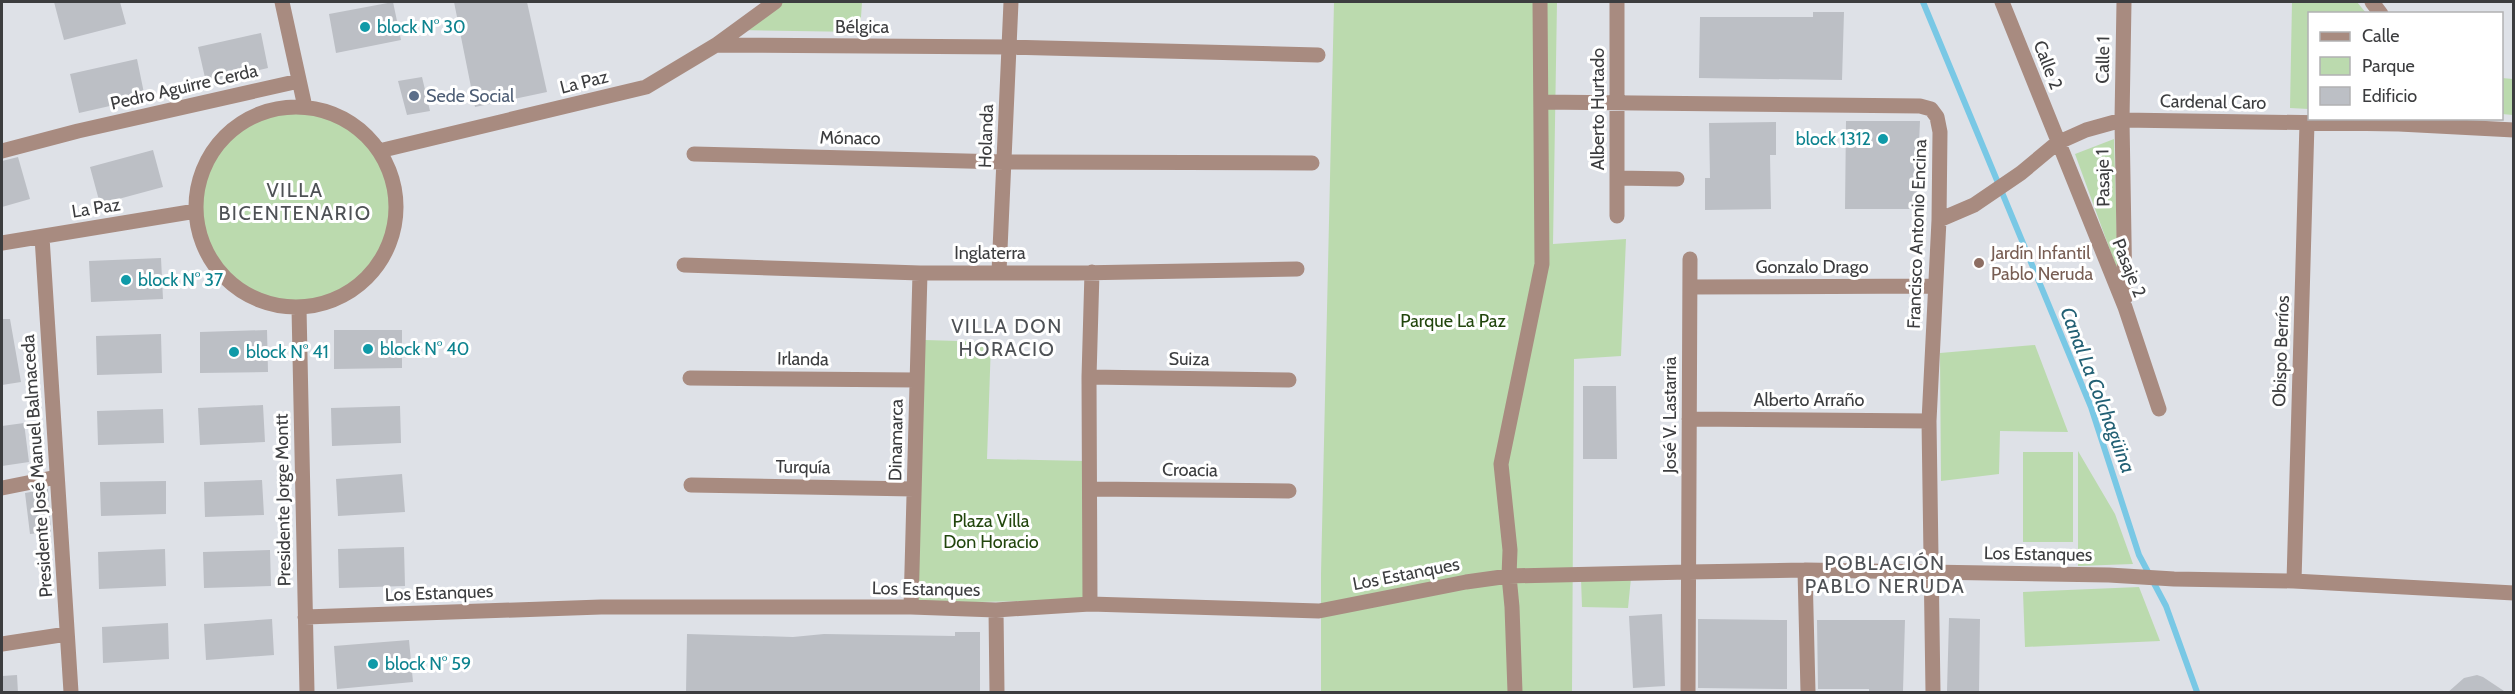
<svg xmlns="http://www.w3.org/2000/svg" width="2515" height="694" font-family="Cabin,sans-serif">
  <rect width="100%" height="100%" fill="#dee1e7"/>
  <path fill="#bbdaae" d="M 776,2 L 862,2 L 860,32 L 738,30 Z
    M 1334,2 L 1557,2 L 1553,244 L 1626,239 L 1621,356 L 1574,359 L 1572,692 L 1321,692 L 1321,574 Z
    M 2292,2 L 2357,2 L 2366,13 L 2310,14 L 2309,109 L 2290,108 Z
    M 2502,78 L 2513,79 L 2513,115 L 2502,114 Z
    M200 208a95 95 0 1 1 190 0a95 95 0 1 1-190 0Z
    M 2114,139 L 2118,272 L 2075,154 Z
    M 925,340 L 991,342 L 987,459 L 1086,461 L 1087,600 L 917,603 Z
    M 2035,345 L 2068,432 L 2000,431 L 1999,474 L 1941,481 L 1940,353 Z
    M 2078,451 L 2115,514 L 2133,564 L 2078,566 Z
    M 2023,452 L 2073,452 L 2073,542 L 2023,542 Z
    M 1631,578 L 1628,608 L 1582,607 L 1581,579 Z
    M 2139,587 L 2160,641 L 2025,647 L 2023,592 Z"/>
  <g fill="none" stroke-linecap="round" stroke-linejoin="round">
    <path stroke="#79c8e5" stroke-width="6" d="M 1923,2 L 2091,407 L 2139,555 L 2166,606 L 2197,692"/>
  </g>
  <path fill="#bcbfc5" d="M 54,2 L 120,2 L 126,24 L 64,40 Z
    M 393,2 L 401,40 L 336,53 L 329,14 Z
    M 454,2 L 527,2 L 547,92 L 475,107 Z
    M 1813,12 L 1844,12 L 1842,80 L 1699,78 L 1700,17 L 1813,17 Z
    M 261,33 L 268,68 L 206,82 L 198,47 Z
    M 137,59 L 145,98 L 79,113 L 70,74 Z
    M 422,77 L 430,111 L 407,115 L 398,81 Z
    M 1846,121 L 1920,121 L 1916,209 L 1845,209 Z
    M 1776,122 L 1776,155 L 1770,155 L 1771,209 L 1705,210 L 1705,178 L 1710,178 L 1709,123 Z
    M 153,150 L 163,187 L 100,204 L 90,167 Z
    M 18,157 L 30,199 L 2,207 L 2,161 Z
    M 161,258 L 163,299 L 91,302 L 89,261 Z
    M 2,319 L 10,319 L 21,382 L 2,385 Z
    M 267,330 L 268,372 L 200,373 L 200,332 Z
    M 334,330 L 402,330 L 402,368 L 334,369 Z
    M 161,334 L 162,373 L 97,375 L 96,336 Z
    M 1583,386 L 1616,386 L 1617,459 L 1583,459 Z
    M 263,405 L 265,442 L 200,445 L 198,408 Z
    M 400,406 L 401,443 L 332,446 L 331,408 Z
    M 163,409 L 164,443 L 98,445 L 97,411 Z
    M 24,423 L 29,462 L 2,466 L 2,426 Z
    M 402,474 L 405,512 L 338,516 L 336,479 Z
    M 262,480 L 264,515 L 205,517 L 204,482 Z
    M 166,481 L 166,514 L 101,516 L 100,482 Z
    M 48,489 L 51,532 L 30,534 L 25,493 Z
    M 404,547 L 405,586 L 339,588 L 338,549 Z
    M 165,549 L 166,586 L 99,589 L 98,552 Z
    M 270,550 L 271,586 L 204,588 L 203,552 Z
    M 1662,614 L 1665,686 L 1633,688 L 1629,616 Z
    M 1949,618 L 1980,619 L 1979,692 L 1947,691 Z
    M 272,619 L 274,655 L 206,660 L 204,624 Z
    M 1698,619 L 1787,620 L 1787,689 L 1698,688 Z
    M 1817,620 L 1905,620 L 1903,691 L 1869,691 L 1869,689 L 1818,689 Z
    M 168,623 L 169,659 L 103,663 L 102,627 Z
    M 955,632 L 980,632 L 980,693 L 686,693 L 687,634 L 793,637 L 824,634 L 955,636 Z
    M 409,640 L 413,682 L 337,689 L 334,646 Z
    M 17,675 L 18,693 L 2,693 L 2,676 Z
    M 2477,675 L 2483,677 L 2507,693 L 2447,693 L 2464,678 Z"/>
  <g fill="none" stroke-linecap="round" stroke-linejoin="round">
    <path stroke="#a88b80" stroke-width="15" d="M 282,2 L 305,107
      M 2002,2 L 2125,307 L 2159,409
      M 2124,2 L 2122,120 L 2125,298
      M 2372,2 L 2381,14
      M 716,45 L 1008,47 L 1318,55
      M 1541,102 L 1920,106 L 1931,109 L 1937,117 L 1940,132 L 1939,220 L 1929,421 L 1933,692
      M196 207a100 100 0 1 1 200 0a100 100 0 1 1-200 0Z
      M 2,151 L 78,131 L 299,81
      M 379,151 L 646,87 L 716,45 L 775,2
      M 694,154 L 1004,162 L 1312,163
      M 1617,178 L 1677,179
      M 1617,216 L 1617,2
      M 1939,220 L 1974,205 L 2021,173 L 2057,143 L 2086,130 L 2122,120 L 2399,124 L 2514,130
      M 42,237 L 71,692
      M 2,243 L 196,211
      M 684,265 L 920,273 L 1077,273 L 1297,269
      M 999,272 L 1011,2
      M 1690,287 L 1935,286
      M 299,308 L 307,692
      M 1089,377 L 1289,380
      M 690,378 L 916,380
      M 1689,419 L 1929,421
      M 691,485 L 914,489
      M 2,488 L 57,477
      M 1091,489 L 1289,491
      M 1805,570 L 1808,692
      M 2294,581 L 2307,123
      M 1090,604 L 1089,377 L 1092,272
      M 911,607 L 920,273
      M 996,610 L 997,692
      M 305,617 L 601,607 L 911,607 L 996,610 L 1090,604 L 1319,611 L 1466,582 L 1509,576 L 1688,572 L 1805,570 L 2109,575 L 2174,579 L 2294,581 L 2514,593
      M 2,644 L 67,634
      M 1515,692 L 1512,607 L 1509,576 L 1510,550 L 1501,464 L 1542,264 L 1540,2
      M 1688,692 L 1690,259"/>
  </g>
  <g fill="#0f9aa8" stroke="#fff" stroke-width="2">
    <circle cx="365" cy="27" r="6"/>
    <circle cx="1883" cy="139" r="6"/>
    <circle cx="126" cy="280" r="6"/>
    <circle cx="368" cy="349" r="6"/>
    <circle cx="234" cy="352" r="6"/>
    <circle cx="373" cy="664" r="6"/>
  </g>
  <circle fill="#5c6f8a" stroke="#fff" stroke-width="2" cx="414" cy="96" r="6"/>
  <circle fill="#8d6e63" stroke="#fff" stroke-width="2" cx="1979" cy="263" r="6"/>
  <g text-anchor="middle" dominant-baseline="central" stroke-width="6" stroke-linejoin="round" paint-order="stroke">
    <g font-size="18" fill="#0d838f" stroke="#fff" text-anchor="start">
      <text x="377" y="27">block N° 30</text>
      <text x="1871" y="139" text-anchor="end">block 1312</text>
      <text x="138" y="280">block N° 37</text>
      <text x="380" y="349">block N° 40</text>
      <text x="246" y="352">block N° 41</text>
      <text x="385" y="664">block N° 59</text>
    </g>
    <g font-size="18" fill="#3c3d3f" stroke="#fff">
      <text x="862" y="27">Bélgica</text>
      <text transform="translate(2103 60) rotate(-89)">Calle 1</text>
      <text transform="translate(2048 65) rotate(69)">Calle 2</text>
      <text transform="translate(584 82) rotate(-14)">La Paz</text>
      <text transform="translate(184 87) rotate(-13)">Pedro Aguirre Cerda</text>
      <text transform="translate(2213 102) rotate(1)">Cardenal Caro</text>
      <text transform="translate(1598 109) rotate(-90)">Alberto Hurtado</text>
      <text transform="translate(986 136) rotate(-88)">Holanda</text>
      <text transform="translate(850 138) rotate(1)">Mónaco</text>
      <text transform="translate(2103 178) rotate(-91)">Pasaje 1</text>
      <text transform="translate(96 208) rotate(-9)">La Paz</text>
      <text transform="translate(1917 234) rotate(-88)">Francisco Antonio Encina</text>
      <text x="990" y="253">Inglaterra</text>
      <text x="1812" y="267">Gonzalo Drago</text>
      <text transform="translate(2129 268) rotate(68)">Pasaje 2</text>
      <text transform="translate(2281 351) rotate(-88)">Obispo Berríos</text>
      <text transform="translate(803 359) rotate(1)">Irlanda</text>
      <text transform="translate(1189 359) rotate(1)">Suiza</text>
      <text x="1809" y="400">Alberto Arraño</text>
      <text transform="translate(1670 415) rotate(-90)">José V. Lastarria</text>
      <text transform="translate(896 440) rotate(-89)">Dinamarca</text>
      <text transform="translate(37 466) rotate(-94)">Presidente José Manuel Balmaceda</text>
      <text transform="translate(803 467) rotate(1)">Turquía</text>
      <text transform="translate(1190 470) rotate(1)">Croacia</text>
      <text transform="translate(283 500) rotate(-91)">Presidente Jorge Montt</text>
      <text transform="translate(2038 554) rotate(1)">Los Estanques</text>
      <text transform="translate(1406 574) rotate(-11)">Los Estanques</text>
      <text transform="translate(926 589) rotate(1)">Los Estanques</text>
      <text transform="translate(439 593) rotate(-2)">Los Estanques</text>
    </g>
    <g font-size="18" fill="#4e5e75" stroke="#fff" text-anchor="start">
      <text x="426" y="96">Sede Social</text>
    </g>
    <g font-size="18" fill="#785e54" stroke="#fff" text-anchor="start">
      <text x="1991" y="253">Jardín Infantil<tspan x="1991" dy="21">Pablo Neruda</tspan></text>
    </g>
    <g font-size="18" fill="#22460d" stroke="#fff">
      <text x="1453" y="321">Parque La Paz</text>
      <text x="991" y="521">Plaza Villa<tspan x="991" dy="21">Don Horacio</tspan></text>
    </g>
    <g font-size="20" letter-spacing="1.5" fill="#4e5155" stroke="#fff">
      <text x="295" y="190">VILLA<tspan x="295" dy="23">BICENTENARIO</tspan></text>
      <text x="1007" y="326">VILLA DON<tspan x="1007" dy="23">HORACIO</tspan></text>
      <text x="1885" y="563">POBLACIÓN<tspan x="1885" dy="23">PABLO NERUDA</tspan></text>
    </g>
    <g font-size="20" font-style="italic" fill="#226074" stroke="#fff">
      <text transform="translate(2098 390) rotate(69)">Canal La Colchagüina</text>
    </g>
  </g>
  <rect width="2515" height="694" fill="none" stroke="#3c3d3f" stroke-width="6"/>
  <rect x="2308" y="12" width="195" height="108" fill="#ffffff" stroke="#b1b1b2" stroke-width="1.5"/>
  <rect x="2320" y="32" width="30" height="9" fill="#a88b80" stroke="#b1b1b2" stroke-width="1.5"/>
  <text x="2362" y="42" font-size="18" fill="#3c3d3f">Calle</text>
  <rect x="2320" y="57" width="30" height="18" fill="#bbdaae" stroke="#b1b1b2" stroke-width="1.5"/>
  <text x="2362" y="72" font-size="18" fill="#3c3d3f">Parque</text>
  <rect x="2320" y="87" width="30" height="18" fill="#bcbfc5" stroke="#b1b1b2" stroke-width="1.5"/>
  <text x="2362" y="102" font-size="18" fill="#3c3d3f">Edificio</text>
</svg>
